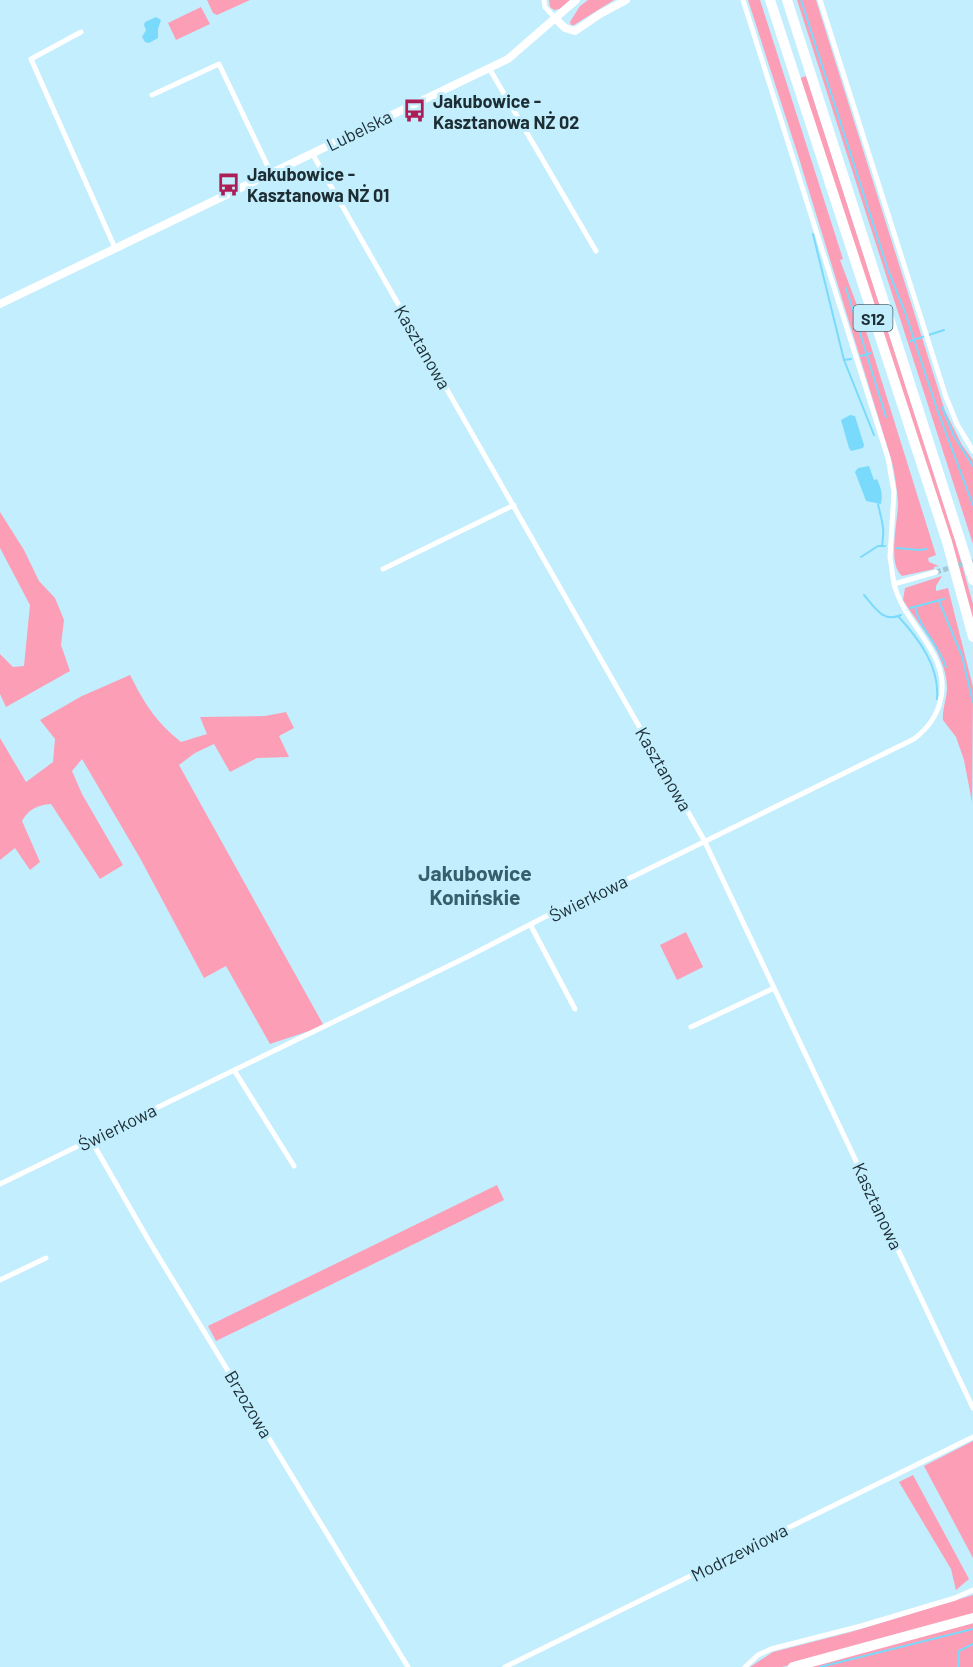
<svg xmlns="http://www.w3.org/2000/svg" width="973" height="1667" font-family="Barlow,sans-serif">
  <rect width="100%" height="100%" fill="#c3eefe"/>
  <path fill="#fc9eb6" d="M 207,0 L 250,0 L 217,15 L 213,13 Z
    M 549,0 L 571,0 L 560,9 L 554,10 L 550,7 Z
    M 588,0 L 614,0 L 574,25 L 571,25 L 570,22 L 580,6 Z
    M 748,0 L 760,0 L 843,259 L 840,260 L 863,321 L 936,555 L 928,558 L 929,562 L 939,566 L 934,567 L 934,569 L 902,576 C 887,564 898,521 898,503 C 897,489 895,475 892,462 L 798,155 Z
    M 797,0 L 816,0 L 945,411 L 962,445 L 973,460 L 973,544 Z
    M 201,7 L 210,24 L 176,40 L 168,23 Z
    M 806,76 L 955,540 L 973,604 L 973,626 L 800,78 Z
    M 0,512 L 24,550 L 39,581 L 55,598 L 64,620 L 61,645 L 70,671 L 6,707 L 0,694 L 0,654 L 13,667 L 24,666 L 30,605 L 0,548 Z
    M 942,576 L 936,586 L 936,591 L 948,588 L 973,687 L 972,802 L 964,760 L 956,737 L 943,720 C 942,709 947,699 947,688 C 947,655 920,627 903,600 L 905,588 Z
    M 130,675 C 145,704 155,721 181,742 L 207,734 L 200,717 L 265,716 L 286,712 L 294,728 L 279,736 L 289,757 L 257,758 L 230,772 L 214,744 L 195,753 L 179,765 L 324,1026 L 270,1044 L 226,966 L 204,978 L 140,858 L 82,759 L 72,771 L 82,794 L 123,865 L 100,879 L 51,804 C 37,805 29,809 22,821 L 40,862 L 30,870 L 15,848 L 0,860 L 0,738 L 26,782 L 53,762 L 55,739 L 40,720 L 82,696 Z
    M 686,932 L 703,967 L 677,980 L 660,945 Z
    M 497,1185 L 504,1200 L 216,1341 L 208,1326 Z
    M 973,1441 L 973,1558 L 924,1466 Z
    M 913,1475 L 969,1579 L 956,1590 L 951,1569 L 899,1482 Z
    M 973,1595 L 973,1614 L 782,1667 L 750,1667 L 773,1652 L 851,1632 Z
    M 973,1622 L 973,1667 L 805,1667 Z"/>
  <path fill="#79dafb" d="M 156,17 L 161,20 L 158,29 L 158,38 L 149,43 L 145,42 L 142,37 L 146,30 L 144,25 L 145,22 Z
    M 850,415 L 855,416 L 864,445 L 863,448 L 851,451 L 849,448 L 841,420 Z
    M 869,466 L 874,480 L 877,479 C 881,488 883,494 881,504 L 866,501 L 855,472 L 858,468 Z"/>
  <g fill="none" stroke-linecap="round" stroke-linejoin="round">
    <path stroke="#79dafb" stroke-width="2" d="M 801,0 L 888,270 L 905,312 L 937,409 L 973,505
      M 813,234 L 844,360 L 874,435
      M 846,288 L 886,417
      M 910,341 L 944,330
      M 861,356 L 871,353
      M 844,360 L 851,359
      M 942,407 L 954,436 L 973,466
      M 878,504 C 882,522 885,528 882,546
      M 896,548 L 919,550 L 927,549
      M 861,557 L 878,546 L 885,546
      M 864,595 C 875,608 883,623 901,615
      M 939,601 L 962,656 L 973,702
      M 915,607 C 920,629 939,645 946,667
      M 910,608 L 944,599
      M 898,616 C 919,639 940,667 937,699
      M 820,1667 L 973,1629
      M 958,1667 L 959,1651 L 973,1644"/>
    <path stroke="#a2c7d5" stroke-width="5" stroke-dasharray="5 2.5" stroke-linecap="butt" d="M 936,572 L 973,561"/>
    <path stroke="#fff" stroke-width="5" d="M 544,0 L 545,7 L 555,18
      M 743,0 L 888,458 L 894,492 L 890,557 L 894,584
      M 820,0 L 946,397 L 957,424 L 973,451
      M 81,32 L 31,59 L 115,248
      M 489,68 L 596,251
      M 152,95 L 219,64 L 271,173
      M 312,153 L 704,840 L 973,1408
      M 383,569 L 514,505
      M 531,926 L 575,1009
      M 691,1027 L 774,988
      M 234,1070 L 294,1166
      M 91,1140 L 149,1241 L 408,1667
      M 0,1184 L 469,956 L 568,905 L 628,879 L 914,739 C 927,729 936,718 940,702 C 953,655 905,627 894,584 L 936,572
      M 0,1280 L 46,1258
      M 505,1667 L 973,1437
      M 745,1667 L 758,1655 L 771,1649 L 861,1626 L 955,1598 L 973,1590"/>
    <path stroke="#fff" stroke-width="8" d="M 555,18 L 565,28 L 575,31 L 600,14 L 626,0
      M 0,304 L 508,59 L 576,0"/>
    <path stroke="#fff" stroke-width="10" d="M 770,0 L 947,542 L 973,637
      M 787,0 L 973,580
      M 793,1667 L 973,1618"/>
  </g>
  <defs>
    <symbol id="bus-bare" viewBox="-9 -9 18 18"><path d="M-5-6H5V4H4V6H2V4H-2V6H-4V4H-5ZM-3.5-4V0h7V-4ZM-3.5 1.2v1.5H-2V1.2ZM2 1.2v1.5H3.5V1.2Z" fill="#ad1d56" stroke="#c3eefe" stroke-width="2.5" paint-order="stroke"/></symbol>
  </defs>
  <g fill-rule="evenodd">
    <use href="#bus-bare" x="398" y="94" width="33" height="33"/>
    <use href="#bus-bare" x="212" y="168" width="33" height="33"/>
  </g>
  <g text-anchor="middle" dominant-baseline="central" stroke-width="6" stroke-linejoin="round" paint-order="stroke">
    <rect fill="#c3eefe" stroke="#4e6770" stroke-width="1.5" x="853.5" y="305" width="39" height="26" rx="4.5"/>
    <g font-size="16" font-weight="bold" fill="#1c2d33">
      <text x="873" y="318">S12</text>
    </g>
    <g font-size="18" font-weight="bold" fill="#1c2d33" stroke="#c3eefe" text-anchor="start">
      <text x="433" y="101">Jakubowice -<tspan x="433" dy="21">Kasztanowa NŻ 02</tspan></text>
      <text x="247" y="174">Jakubowice -<tspan x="247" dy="21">Kasztanowa NŻ 01</tspan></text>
    </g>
    <g font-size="18" fill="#1c2d33" stroke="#c3eefe">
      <text transform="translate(359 130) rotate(-26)">Lubelska</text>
      <text transform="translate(423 347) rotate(60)">Kasztanowa</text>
      <text transform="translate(664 769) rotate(60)">Kasztanowa</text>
      <text transform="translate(588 898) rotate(-26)">Świerkowa</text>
      <text transform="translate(117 1127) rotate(-26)">Świerkowa</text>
      <text transform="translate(878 1206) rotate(65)">Kasztanowa</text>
      <text transform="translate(249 1404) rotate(59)">Brzozowa</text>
      <text transform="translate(739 1552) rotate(-27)">Modrzewiowa</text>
    </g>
    <g font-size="21" font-weight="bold" fill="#375e6b" stroke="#c3eefe">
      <text x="475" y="872">Jakubowice<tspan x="475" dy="24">Konińskie</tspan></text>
    </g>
  </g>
</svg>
